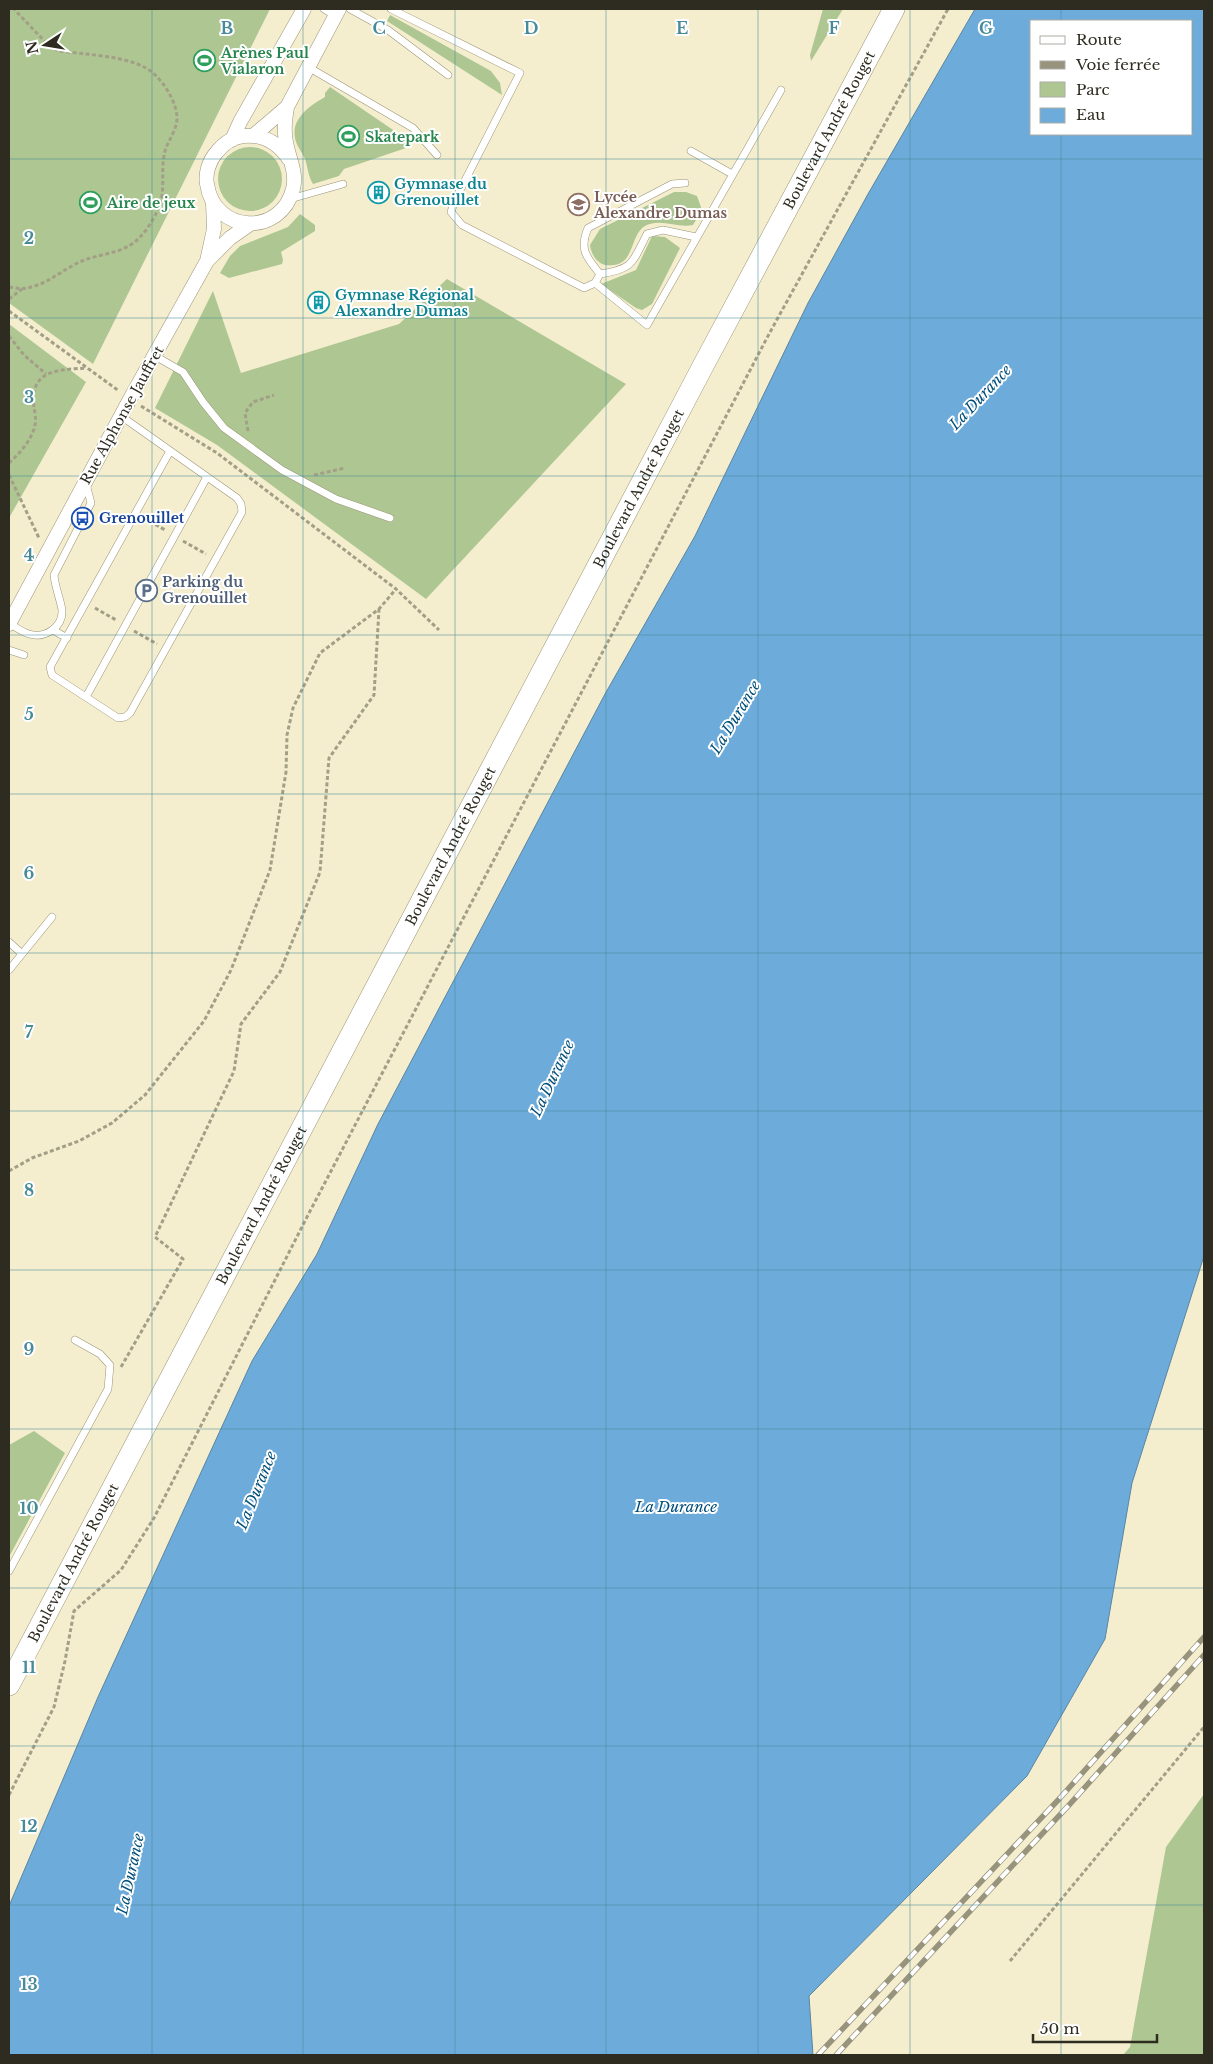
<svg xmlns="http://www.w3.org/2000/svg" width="1213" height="2064" font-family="'Libre Baskerville',serif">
  <rect width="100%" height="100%" fill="#f4eece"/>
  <path fill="#aec792" d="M 9,9 L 270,9 L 93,364 L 9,303 Z
    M 823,9 L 843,9 L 811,61 L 810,55 Z
    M 390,15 L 491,71 L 500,83 L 502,95 L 387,21 Z
    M 330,87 L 402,136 L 406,148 L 344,169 L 339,176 L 313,184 C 308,176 308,168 305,159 C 302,152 296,145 295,138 C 291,118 311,105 325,97 L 325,93 Z
    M218 179a32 32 0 1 1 64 0a32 32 0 1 1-64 0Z
    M 674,192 L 686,192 L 697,196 L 702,210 L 693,225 C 679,228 664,220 650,224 C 629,229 637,262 614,265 C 609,265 607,266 602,264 C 595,260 591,253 590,245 L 600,229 Z
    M 300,214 L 315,225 L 315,231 L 281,252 L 283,260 L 282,264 L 229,278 L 220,273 L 230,256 L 240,246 L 288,227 Z
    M 652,236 L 665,237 L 680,248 L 652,304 L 642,310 L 636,308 L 601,284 L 636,270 Z
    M 447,279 L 626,384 L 426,599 L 217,445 L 155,408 L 213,291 L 241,373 L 399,324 Z
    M 9,324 L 86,382 L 9,518 Z
    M 34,1431 L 65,1453 L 9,1557 L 9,1445 Z
    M 1204,1794 L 1204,2055 L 1123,2055 L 1130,2047 L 1166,1847 Z"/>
  <path fill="#6dabda" stroke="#5a85a2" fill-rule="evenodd" d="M 975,9 L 1204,9 L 1204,1256 L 1132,1483 L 1105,1639 L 1027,1776 L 809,1996 L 813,2055 L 9,2055 L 9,1906 L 98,1697 L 252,1361 L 317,1254 L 378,1124 L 605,694 L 695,536 L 808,303 L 868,194 ZM 1032,21 L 1192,21 L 1192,134 L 1032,134 Z"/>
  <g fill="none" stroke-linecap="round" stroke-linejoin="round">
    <defs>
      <path id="service" d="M 324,9 L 336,16
        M 350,9 L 388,30 L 448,75
        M 391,9 L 520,73 L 455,200 L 451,212 L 462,225 L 584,288 L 595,283 L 600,274 C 586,257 579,249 588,228 L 672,184 L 685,183
        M 308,67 L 413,128 L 437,155
        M 691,151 L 732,174
        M 290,199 L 343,184
        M 600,274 C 634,269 632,263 647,234 L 663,230 L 696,237
        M 595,283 L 647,325 L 781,90
        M 155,356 L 183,372 L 203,402 L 224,428 L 282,470 L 336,499 L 390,518
        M 121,416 L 237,498 L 241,504 L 242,512 L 130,713 L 125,717 L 118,718 L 52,675 L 50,667 L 170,451
        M 9,623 C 15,627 22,632 29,634 C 45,639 63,627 62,610 C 60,598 55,587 54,575 L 91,503 L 86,484
        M 53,630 L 67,638
        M 9,650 L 24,655
        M 86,697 L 207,477
        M 9,942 L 22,954
        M 9,970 L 52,917
        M 9,1571 L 108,1389 L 110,1365 L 100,1354 L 75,1340"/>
      <path id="minor" d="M 287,107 C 286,115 284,124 285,133 C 285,152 298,170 293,189 C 281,237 214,234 207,184 C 205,174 209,161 216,153 C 223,144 233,137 244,136 C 264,134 278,143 289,159
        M 253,136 L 287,107 L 339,9
        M 232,140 L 240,122 L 304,9
        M 207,261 L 230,238 L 250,224
        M 9,624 L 130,399 L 207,261 L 214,229 L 213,203"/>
      <g id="primary">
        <path id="s1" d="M 9,1685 L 703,366 L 894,9"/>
      </g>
    </defs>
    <use href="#service" stroke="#9a9477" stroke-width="8"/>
    <use href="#minor" stroke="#9a9477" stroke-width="15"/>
    <use href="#primary" stroke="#9a9477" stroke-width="22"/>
    <path stroke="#a39f87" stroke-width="3" stroke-dasharray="4 2.5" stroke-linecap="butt" d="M 9,287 C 17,288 23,290 31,287 C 49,283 65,268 82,261 C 101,253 125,254 140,237 C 149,228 158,212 161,201 C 165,184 160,165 166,148 C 170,138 178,127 177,116 C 175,98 160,75 144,67 C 124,56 82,54 59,51 L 49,46 L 14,9
      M 9,299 L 22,289
      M 9,311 L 119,391
      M 9,336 L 24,355 L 46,374
      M 141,406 L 217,453 L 396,589 L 439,630
      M 248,431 L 245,413 L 253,402 L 274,395
      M 9,463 C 19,454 32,440 35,425 C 37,417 33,407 33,398 C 35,368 63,370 86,368
      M 9,475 L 39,538
      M 314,475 L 345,468
      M 144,518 L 165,530
      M 183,541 L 206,554
      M 95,608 L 116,620
      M 134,631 L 157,644
      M 9,1171 L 32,1158 L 79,1141 L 112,1123 L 145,1095 L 204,1021 L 231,970 L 270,870 L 286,772 L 287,735 L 293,708 L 320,653 L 379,609 L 396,589
      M 121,1367 L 183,1259 L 155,1237 L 234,1071 L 241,1024 L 280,972 L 320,872 L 329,758 L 374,695 L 379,609
      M 9,1795 L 54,1707 L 65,1661 L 74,1611 L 121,1570 L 154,1518 L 308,1215 L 769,334 L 948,9
      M 1010,1961 L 1204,1727"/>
    <use href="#service" stroke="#fff" stroke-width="7"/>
    <use href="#minor" stroke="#fff" stroke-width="14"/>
    <use href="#primary" stroke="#fff" stroke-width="21"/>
    <defs>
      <path id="rail" d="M 818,2055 L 1060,1798 L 1204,1637
        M 836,2055 L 1069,1805 L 1204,1655"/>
    </defs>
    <use href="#rail" stroke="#98937d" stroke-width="5.5"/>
    <use href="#rail" stroke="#fff" stroke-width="4" stroke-dasharray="11" stroke-linecap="butt"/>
  </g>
  <path fill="none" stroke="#478b9a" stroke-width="1" stroke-opacity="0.55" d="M 152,9 L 152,2055M 303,9 L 303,2055M 455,9 L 455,2055M 606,9 L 606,2055M 758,9 L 758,2055M 910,9 L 910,2055M 1061,9 L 1061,21M 1061,134 L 1061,2055M 9,159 L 1204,159M 9,318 L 1204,318M 9,476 L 1204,476M 9,635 L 1204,635M 9,794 L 1204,794M 9,953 L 1204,953M 9,1111 L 1204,1111M 9,1270 L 1204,1270M 9,1429 L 1204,1429M 9,1588 L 1204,1588M 9,1746 L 1204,1746M 9,1905 L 1204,1905"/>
  <defs>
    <symbol id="stadium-ring" viewBox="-11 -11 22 22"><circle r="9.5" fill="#fff" stroke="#2e9e5b" stroke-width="1.5"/><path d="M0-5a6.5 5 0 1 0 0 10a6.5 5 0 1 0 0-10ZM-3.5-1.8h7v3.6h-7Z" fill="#2e9e5b"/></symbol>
    <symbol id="building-ring" viewBox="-11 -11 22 22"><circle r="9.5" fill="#fff" stroke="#0f9aa8" stroke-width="1.5"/><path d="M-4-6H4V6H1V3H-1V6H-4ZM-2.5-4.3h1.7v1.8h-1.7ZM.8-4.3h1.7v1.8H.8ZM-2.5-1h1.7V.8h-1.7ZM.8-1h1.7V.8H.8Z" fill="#0f9aa8"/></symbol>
    <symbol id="school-ring" viewBox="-11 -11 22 22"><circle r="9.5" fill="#fff" stroke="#8d6e63" stroke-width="1.5"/><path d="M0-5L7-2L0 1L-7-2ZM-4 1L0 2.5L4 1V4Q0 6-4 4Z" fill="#8d6e63"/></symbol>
    <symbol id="bus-ring" viewBox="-11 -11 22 22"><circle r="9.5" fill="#fff" stroke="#1a4fb4" stroke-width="1.5"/><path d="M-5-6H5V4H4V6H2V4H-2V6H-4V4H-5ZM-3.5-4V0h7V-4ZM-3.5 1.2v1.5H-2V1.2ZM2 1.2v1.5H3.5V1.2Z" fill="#1a4fb4"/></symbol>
    <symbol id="parking-ring" viewBox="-11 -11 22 22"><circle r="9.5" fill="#fff" stroke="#5c6f8a" stroke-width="1.5"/><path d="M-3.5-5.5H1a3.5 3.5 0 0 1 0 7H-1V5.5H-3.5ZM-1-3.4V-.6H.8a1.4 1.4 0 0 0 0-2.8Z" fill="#5c6f8a"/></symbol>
  </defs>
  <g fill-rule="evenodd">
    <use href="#stadium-ring" x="192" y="48" width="25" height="25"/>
    <use href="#stadium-ring" x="336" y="124" width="25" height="25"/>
    <use href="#building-ring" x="366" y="180" width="25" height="25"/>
    <use href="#stadium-ring" x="78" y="190" width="25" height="25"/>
    <use href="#school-ring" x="566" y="192" width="25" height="25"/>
    <use href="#building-ring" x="306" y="290" width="25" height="25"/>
    <use href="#bus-ring" x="70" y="506" width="25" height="25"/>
    <use href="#parking-ring" x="134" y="578" width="25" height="25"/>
  </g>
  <g text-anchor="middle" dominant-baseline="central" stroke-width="4" stroke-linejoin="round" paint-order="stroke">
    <g font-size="14" font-weight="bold" fill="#27864d" stroke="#fff" text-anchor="start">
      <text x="221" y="53">Arènes Paul<tspan x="221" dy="16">Vialaron</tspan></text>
      <text x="365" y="137">Skatepark</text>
      <text x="107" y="203">Aire de jeux</text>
    </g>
    <g font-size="14" fill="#2e2c20" stroke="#fff">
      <text stroke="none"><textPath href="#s1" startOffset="1758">Boulevard André Rouget</textPath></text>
      <text transform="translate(122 415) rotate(-61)">Rue Alphonse Jauffret</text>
      <text stroke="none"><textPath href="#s1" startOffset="1352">Boulevard André Rouget</textPath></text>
      <text stroke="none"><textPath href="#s1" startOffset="948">Boulevard André Rouget</textPath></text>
      <text stroke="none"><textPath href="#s1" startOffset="542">Boulevard André Rouget</textPath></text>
      <text stroke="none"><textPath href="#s1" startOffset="138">Boulevard André Rouget</textPath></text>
    </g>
    <g font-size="14" font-weight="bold" fill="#0d838f" stroke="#fff" text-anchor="start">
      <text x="394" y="184">Gymnase du<tspan x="394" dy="16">Grenouillet</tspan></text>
      <text x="335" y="295">Gymnase Régional<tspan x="335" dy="16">Alexandre Dumas</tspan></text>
    </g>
    <g font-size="14" font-weight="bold" fill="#785e54" stroke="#fff" text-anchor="start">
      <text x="594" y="197">Lycée<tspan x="594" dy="16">Alexandre Dumas</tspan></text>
    </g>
    <g font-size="14" font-weight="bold" fill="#164399" stroke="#fff" text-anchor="start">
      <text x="99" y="518">Grenouillet</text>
    </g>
    <g font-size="14" font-weight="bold" fill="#4e5e75" stroke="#fff" text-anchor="start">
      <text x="162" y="582">Parking du<tspan x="162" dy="16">Grenouillet</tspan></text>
    </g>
    <g font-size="15" font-style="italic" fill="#004f7b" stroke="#fff">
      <text transform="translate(980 397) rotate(-47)">La Durance</text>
      <text transform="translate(735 717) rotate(-59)">La Durance</text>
      <text transform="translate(552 1078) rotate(-65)">La Durance</text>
      <text transform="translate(256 1490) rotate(-68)">La Durance</text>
      <text x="676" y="1506">La Durance</text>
      <text transform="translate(130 1874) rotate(-78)">La Durance</text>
    </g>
  </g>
  <g font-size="16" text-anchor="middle" font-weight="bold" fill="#478b9a" stroke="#fff" stroke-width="4" stroke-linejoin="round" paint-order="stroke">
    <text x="227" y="34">B</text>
    <text x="379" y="34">C</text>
    <text x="531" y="34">D</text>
    <text x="682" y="34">E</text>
    <text x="834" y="34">F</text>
    <text x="986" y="34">G</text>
    <text x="29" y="244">2</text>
    <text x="29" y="403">3</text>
    <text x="29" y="561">4</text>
    <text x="29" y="720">5</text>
    <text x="29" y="879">6</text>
    <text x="29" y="1038">7</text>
    <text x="29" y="1196">8</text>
    <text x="29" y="1355">9</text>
    <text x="29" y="1514">10</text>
    <text x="29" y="1673">11</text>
    <text x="29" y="1832">12</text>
    <text x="29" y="1990">13</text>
  </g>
  <rect width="1213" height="2064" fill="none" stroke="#2e2c20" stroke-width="20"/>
  <rect x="1030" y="20" width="162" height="115" fill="#ffffff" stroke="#ababa6"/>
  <rect x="1040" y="36" width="25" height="8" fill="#ffffff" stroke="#ababa6"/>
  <text x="1076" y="45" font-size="15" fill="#2e2c20">Route</text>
  <rect x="1040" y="61" width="25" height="8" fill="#98937d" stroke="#ababa6"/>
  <text x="1076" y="70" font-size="15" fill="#2e2c20">Voie ferrée</text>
  <rect x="1040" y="82" width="25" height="15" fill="#aec792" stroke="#ababa6"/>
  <text x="1076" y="95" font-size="15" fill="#2e2c20">Parc</text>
  <rect x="1040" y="108" width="25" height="15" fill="#6dabda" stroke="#ababa6"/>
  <text x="1076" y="120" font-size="15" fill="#2e2c20">Eau</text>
  <g transform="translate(45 45) rotate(258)" stroke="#ffffff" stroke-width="4" paint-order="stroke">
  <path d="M0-4L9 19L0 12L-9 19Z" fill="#2e2c20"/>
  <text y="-8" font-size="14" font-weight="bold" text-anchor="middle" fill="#2e2c20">N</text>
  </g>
  <path d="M1033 2034v8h124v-8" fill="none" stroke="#2e2c20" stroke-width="2.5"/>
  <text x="1040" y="2034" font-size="15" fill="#2e2c20" stroke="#ffffff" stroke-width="4" paint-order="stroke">50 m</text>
</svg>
